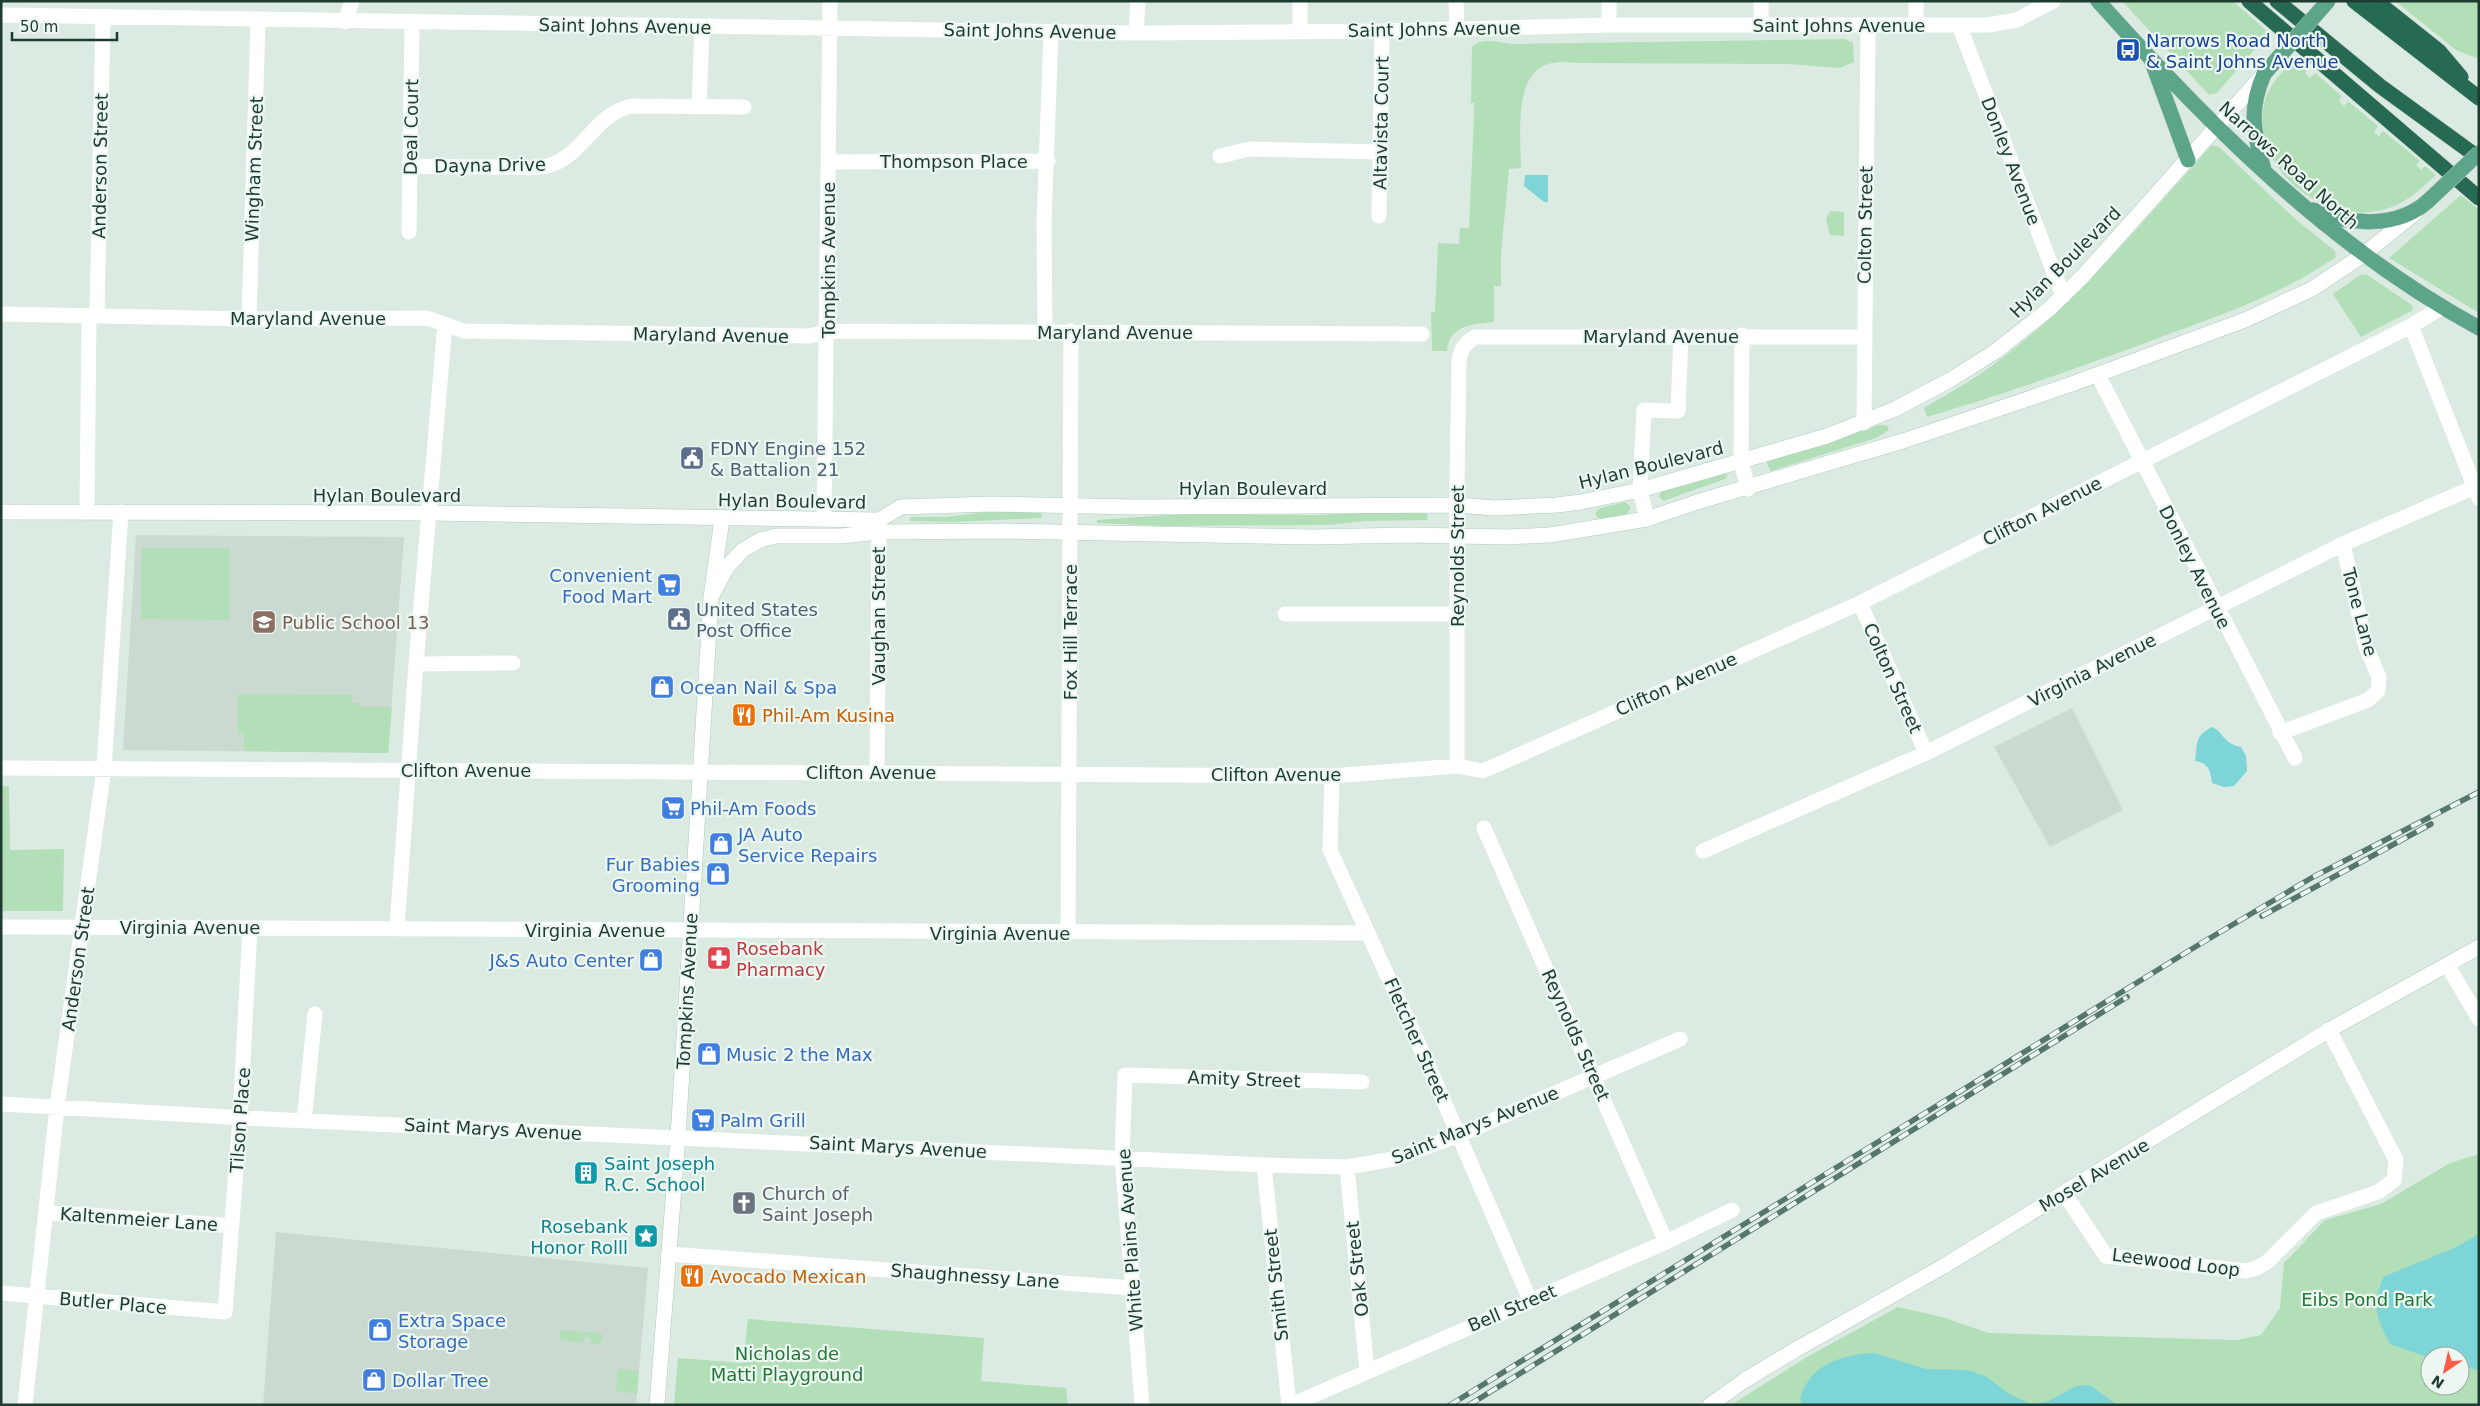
<svg xmlns="http://www.w3.org/2000/svg" width="2480" height="1406" font-family="'DejaVu Sans',sans-serif">
  <rect width="100%" height="100%" fill="#dcebe2"/>
  <path fill="#cadad1" d="M 136,535 L 404,537 L 388,753 L 123,750 Z
    M 2072,708 L 2123,810 L 2050,847 L 1994,747 Z
    M 276,1232 L 648,1268 L 636,1405 L 263,1405 Z"/>
  <path fill="#b2dfb8" fill-rule="evenodd" d="M 2122,1 L 2233,1 L 2269,33 L 2217,93 L 2209,95 Z
    M 2395,1 L 2479,1 L 2479,59 L 2456,50 Z
    M 1845,39 L 1853,43 L 1854,62 L 1840,68 L 1788,64 L 1583,63 C 1574,63 1562,61 1552,63 C 1512,70 1521,138 1521,168 L 1509,169 L 1501,254 L 1501,286 L 1494,286 L 1494,322 C 1473,324 1449,325 1447,351 L 1432,351 L 1431,312 L 1435,312 L 1438,243 L 1459,244 L 1460,228 L 1469,228 L 1474,116 L 1474,103 L 1471,103 L 1472,47 C 1483,36 1499,43 1513,44 Z
    M 2296,57 L 2309,68 L 2305,73 L 2310,78 L 2315,73 L 2342,96 L 2339,101 L 2344,106 L 2348,101 L 2378,126 L 2374,132 L 2379,136 L 2383,131 L 2420,161 L 2416,165 L 2421,170 L 2425,166 L 2436,175 C 2420,190 2404,205 2382,210 C 2322,225 2251,168 2264,104 C 2268,85 2283,71 2296,57 Z
    M 2212,145 L 2219,147 L 2293,217 L 2335,251 L 2336,257 C 2283,294 2222,315 2161,337 C 2083,366 2006,394 1927,417 L 1924,408 C 1953,391 1983,374 2010,352 C 2085,293 2147,216 2212,145 Z
    M 2461,195 L 2479,210 L 2479,313 L 2389,258 Z
    M 1830,211 L 1844,212 L 1844,236 L 1830,235 L 1826,219 Z
    M 2366,274 L 2412,305 L 2413,310 L 2361,337 L 2333,294 L 2360,275 Z
    M 1880,425 L 1887,425 L 1889,430 L 1876,438 L 1771,471 L 1765,460 Z
    M 1725,473 L 1728,475 L 1725,479 L 1666,500 L 1662,500 L 1659,496 L 1662,491 Z
    M 1625,502 L 1631,507 L 1627,514 L 1601,519 L 1596,516 L 1596,512 L 1600,508 Z
    M 1000,510 L 1041,512 L 1042,515 L 1041,518 L 953,522 L 910,521 L 910,517 L 947,517 Z
    M 1371,512 L 1426,513 L 1428,515 L 1427,520 L 1366,521 L 1327,525 L 1163,526 L 1097,523 L 1097,520 L 1182,514 L 1321,515 Z
    M 142,548 L 230,548 L 230,620 L 141,619 Z
    M 238,694 L 353,695 L 352,703 L 360,703 L 360,707 L 392,707 L 388,753 L 244,751 L 244,734 L 238,734 Z
    M 1,786 L 9,786 L 10,850 L 64,849 L 63,911 L 1,911 Z
    M 2479,1154 L 2479,1405 L 1731,1405 L 1807,1357 L 1898,1307 L 1942,1317 L 1989,1333 L 2236,1340 L 2261,1335 L 2280,1308 L 2284,1263 L 2325,1220 L 2381,1204 L 2450,1163 ZM 2430,1356 L 2460,1356 L 2460,1386 L 2430,1386 Z
    M 748,1319 L 984,1338 L 981,1381 L 1066,1388 L 1068,1405 L 674,1405 L 678,1358 L 743,1363 Z
    M 560,1330 L 601,1333 L 603,1338 L 598,1345 L 591,1344 L 591,1338 L 584,1337 L 583,1343 L 560,1340 Z
    M 618,1369 L 639,1371 L 637,1394 L 616,1391 Z"/>
  <path fill="#7dd5d7" d="M 1525,175 L 1548,175 L 1548,202 L 1544,202 L 1524,186 Z
    M 2212,727 C 2224,732 2222,743 2241,747 L 2246,756 L 2247,771 L 2234,786 L 2224,787 L 2212,783 C 2210,770 2209,763 2195,761 C 2198,744 2193,737 2212,727 Z
    M 2479,1234 L 2479,1370 L 2460,1366 L 2460,1356 L 2430,1356 L 2430,1358 L 2390,1344 C 2375,1314 2372,1309 2383,1277 L 2454,1248 Z
    M 1874,1353 L 1926,1369 L 1968,1370 L 1987,1377 L 2009,1394 L 2032,1404 L 2049,1401 L 2076,1386 L 2090,1385 L 2117,1405 L 1802,1405 L 1800,1399 C 1810,1364 1841,1355 1874,1353 Z"/>
  <g fill="none" stroke-linecap="round" stroke-linejoin="round">
    <defs>
      <path id="secondary" d="M 1,512 L 429,513 L 879,520 L 901,507 L 991,504 L 1133,507 L 1457,505 L 1495,508 L 1557,505 L 1581,502 L 1640,490 L 1827,436 L 1895,409 L 1950,380 L 1996,351 L 2048,310 L 2083,276 L 2263,75
        M 711,597 L 727,567 L 743,550 L 760,540 L 776,536 L 841,536 L 879,532 L 1006,531 L 1314,537 L 1409,535 L 1507,537 L 1550,535 L 1647,519 L 1697,502 L 1906,440 L 2069,385 L 2245,320 L 2312,289 L 2363,255 L 2415,213
        M 657,1405 L 678,1137 L 711,597 L 722,519
        M 1710,1405 L 1745,1380 L 1795,1350 L 1944,1266 L 2329,1030 L 2479,947"/>
      <path id="primary" d="M 2098,1 C 2210,126 2330,247 2479,328
        M 2152,62 L 2188,160
        M 2264,170 C 2254,132 2248,111 2264,74
        M 2313,210 C 2349,225 2397,229 2428,201"/>
      <path id="highway" d="M 2249,1 L 2479,198
        M 2277,1 L 2380,86 L 2479,158
        M 2354,1 L 2479,98
        M 2376,1 L 2439,51 L 2461,77"/>
    </defs>
    <use href="#secondary" stroke="#aecbbd" stroke-width="16"/>
    <use href="#primary" stroke="#c0c8c5" stroke-width="16"/>
    <use href="#highway" stroke="#c0c8c5" stroke-width="16"/>
    <path stroke="#fff" stroke-width="15" d="M 1300,1 L 1300,31
      M 1456,1 L 1457,28
      M 1609,1 L 1609,25
      M 1916,1 L 1916,25
      M 1,15 L 1136,33 L 1382,31 L 1609,25 L 1988,25 L 2017,20 L 2053,1
      M 345,22 L 352,1
      M 1959,25 L 2063,296
      M 1761,26 L 1761,1
      M 1136,33 L 1138,1
      M 699,107 L 702,27
      M 1220,156 L 1250,149 L 1381,152
      M 829,162 L 1048,161
      M 411,166 C 442,167 472,167 503,167 C 519,167 538,170 553,164 C 585,152 596,113 632,106 L 744,107
      M 1379,216 L 1382,31
      M 409,232 L 412,23
      M 1,314 L 249,319 L 427,318 L 464,331 L 810,336 L 828,331 L 1422,334
      M 97,315 L 103,17
      M 249,319 L 258,20
      M 2411,326 L 2479,498
      M 1045,331 L 1044,223 L 1051,32
      M 1742,335 L 1741,461 L 1748,489
      M 2098,375 L 2295,758
      M 1864,423 L 1868,26
      M 87,512 L 89,315
      M 824,519 L 830,1
      M 1647,519 L 1640,490 L 1644,410 L 1678,411 L 1681,335
      M 1860,603 L 1926,753
      M 1285,614 L 1457,614
      M 416,664 L 513,663
      M 2280,733 L 2368,700 L 2378,691 L 2379,677 L 2366,647 L 2343,544
      M 1457,766 L 1457,482 L 1459,360 C 1461,349 1465,343 1475,337 L 1863,337
      M 1,768 L 1332,776 L 1457,766 L 1483,771 L 1860,603 L 2411,326 L 2442,307
      M 877,772 L 879,532
      M 1332,776 L 1330,850 L 1425,1058 L 1530,1300
      M 1484,828 L 1666,1242
      M 1703,851 L 1926,753 L 2343,544 L 2479,485
      M 1,927 L 1368,933
      M 397,928 L 416,664 L 445,324
      M 1068,933 L 1071,331
      M 2448,966 L 2479,1019
      M 1,1104 L 265,1119 L 1264,1165 L 1347,1167 L 1394,1159 L 1459,1135 L 1680,1039
      M 304,1121 L 315,1014
      M 1264,1165 L 1289,1405
      M 1347,1167 L 1367,1371
      M 2064,1193 L 2106,1256 L 2246,1271 L 2257,1268 L 2267,1262 L 2316,1213 L 2378,1192 L 2394,1180 L 2396,1160 L 2329,1030
      M 46,1212 L 232,1226
      M 669,1254 L 1132,1288
      M 1,1293 L 225,1312 L 240,1118 L 250,928
      M 25,1405 L 57,1107 L 104,768 L 121,512
      M 1142,1405 L 1122,1157 L 1125,1075 L 1362,1082
      M 1291,1405 L 1666,1242 L 1732,1210"/>
    <use href="#secondary" stroke="#fff" stroke-width="15"/>
    <use href="#primary" stroke="#5ca589" stroke-width="15"/>
    <use href="#highway" stroke="#266a53" stroke-width="15"/>
    <defs>
      <path id="rail" d="M 2262,916 L 2431,824
        M 1450,1405 L 2195,947 L 2313,877 L 2479,792
        M 1469,1405 L 2127,997"/>
    </defs>
    <use href="#rail" stroke="#56776a" stroke-width="5.5"/>
    <use href="#rail" stroke="#edf7f1" stroke-width="4" stroke-dasharray="11" stroke-linecap="butt"/>
    <defs>
      <path id="primary-bridge" d="M 2264,74 L 2328,1
        M 2428,201 L 2479,153"/>
    </defs>
    <use href="#primary-bridge" stroke="#c0c8c5" stroke-width="16" stroke-linecap="butt"/>
    <use href="#primary-bridge" stroke="#5ca589" stroke-width="15"/>
  </g>
  <defs>
    <symbol id="bus-square" viewBox="-11 -11 22 22"><rect x="-9" y="-9" width="18" height="18" rx="4" fill="#1a4fb4" stroke="#edf7f1"/><path d="M-5-6H5V4H4V6H2V4H-2V6H-4V4H-5ZM-3.5-4V0h7V-4ZM-3.5 1.2v1.5H-2V1.2ZM2 1.2v1.5H3.5V1.2Z" fill="#fff"/></symbol>
    <symbol id="civic-square" viewBox="-11 -11 22 22"><rect x="-9" y="-9" width="18" height="18" rx="4" fill="#5c6f8a" stroke="#edf7f1"/><path d="M-.6-6.5H3V-4.5H.6V-3L4-1V1h2V6H-6V1h2V-1L-.6-3ZM-1.2 2.5V6h2.4V2.5Z" fill="#fff"/></symbol>
    <symbol id="supermarket-square" viewBox="-11 -11 22 22"><rect x="-9" y="-9" width="18" height="18" rx="4" fill="#3f7fe0" stroke="#edf7f1"/><path d="M-6-5.5h2.5l.6 2H6L4.5 2H-2.5L-4.4-4H-6ZM-1.5 3.2a1.3 1.3 0 1 0 .1 0ZM3 3.2a1.3 1.3 0 1 0 .1 0Z" fill="#fff"/></symbol>
    <symbol id="school-square" viewBox="-11 -11 22 22"><rect x="-9" y="-9" width="18" height="18" rx="4" fill="#8d6e63" stroke="#edf7f1"/><path d="M0-5L7-2L0 1L-7-2ZM-4 1L0 2.5L4 1V4Q0 6-4 4Z" fill="#fff"/></symbol>
    <symbol id="shop-square" viewBox="-11 -11 22 22"><rect x="-9" y="-9" width="18" height="18" rx="4" fill="#3f7fe0" stroke="#edf7f1"/><path d="M-5-2.5h2.3a2.7 3.5 0 0 1 5.4 0H5L5.5 6h-11ZM-1.5-2.5h3a1.5 2.3 0 0 0-3 0Z" fill="#fff"/></symbol>
    <symbol id="restaurant-square" viewBox="-11 -11 22 22"><rect x="-9" y="-9" width="18" height="18" rx="4" fill="#e8710a" stroke="#edf7f1"/><path d="M-5-6h1v4h1v-4h1v4h1v-4h1v5L-1.5 .5V6h-2V.5L-5-1ZM5-6V6H3V1.5H1.5Q1.5-4 5-6Z" fill="#fff"/></symbol>
    <symbol id="pharmacy-square" viewBox="-11 -11 22 22"><rect x="-9" y="-9" width="18" height="18" rx="4" fill="#e0444e" stroke="#edf7f1"/><path d="M-2-6h4v4h4v4h-4v4h-4v-4h-4v-4h4Z" fill="#fff"/></symbol>
    <symbol id="building-square" viewBox="-11 -11 22 22"><rect x="-9" y="-9" width="18" height="18" rx="4" fill="#0f9aa8" stroke="#edf7f1"/><path d="M-4-6H4V6H1V3H-1V6H-4ZM-2.5-4.3h1.7v1.8h-1.7ZM.8-4.3h1.7v1.8H.8ZM-2.5-1h1.7V.8h-1.7ZM.8-1h1.7V.8H.8Z" fill="#fff"/></symbol>
    <symbol id="church-square" viewBox="-11 -11 22 22"><rect x="-9" y="-9" width="18" height="18" rx="4" fill="#6b7280" stroke="#edf7f1"/><path d="M-1.2-6h2.4v3.5h3.3v2.4h-3.3V6h-2.4V-.1h-3.3v-2.4h3.3Z" fill="#fff"/></symbol>
    <symbol id="sight-square" viewBox="-11 -11 22 22"><rect x="-9" y="-9" width="18" height="18" rx="4" fill="#0f9aa8" stroke="#edf7f1"/><path d="M0-6L1.8-2.2L6-1.7L2.9 1.2L3.7 5.4L0 3.3L-3.7 5.4L-2.9 1.2L-6-1.7L-1.8-2.2Z" fill="#fff"/></symbol>
  </defs>
  <g fill-rule="evenodd">
    <use href="#bus-square" x="2114" y="36" width="28" height="28"/>
    <use href="#civic-square" x="678" y="444" width="28" height="28"/>
    <use href="#supermarket-square" x="655" y="571" width="28" height="28"/>
    <use href="#civic-square" x="665" y="605" width="28" height="28"/>
    <use href="#school-square" x="250" y="608" width="28" height="28"/>
    <use href="#shop-square" x="648" y="673" width="28" height="28"/>
    <use href="#restaurant-square" x="730" y="701" width="28" height="28"/>
    <use href="#supermarket-square" x="659" y="794" width="28" height="28"/>
    <use href="#shop-square" x="707" y="830" width="28" height="28"/>
    <use href="#shop-square" x="704" y="860" width="28" height="28"/>
    <use href="#pharmacy-square" x="705" y="944" width="28" height="28"/>
    <use href="#shop-square" x="637" y="946" width="28" height="28"/>
    <use href="#shop-square" x="695" y="1040" width="28" height="28"/>
    <use href="#supermarket-square" x="689" y="1106" width="28" height="28"/>
    <use href="#building-square" x="572" y="1159" width="28" height="28"/>
    <use href="#church-square" x="730" y="1189" width="28" height="28"/>
    <use href="#sight-square" x="632" y="1222" width="28" height="28"/>
    <use href="#restaurant-square" x="678" y="1262" width="28" height="28"/>
    <use href="#shop-square" x="366" y="1316" width="28" height="28"/>
    <use href="#shop-square" x="360" y="1366" width="28" height="28"/>
  </g>
  <g text-anchor="middle" dominant-baseline="central" stroke-width="4.5" stroke-linejoin="round" paint-order="stroke">
    <g font-size="18" fill="#1d3b2f" stroke="#edf7f1">
      <text x="1839" y="25">Saint Johns Avenue</text>
      <text transform="translate(625 26) rotate(1)">Saint Johns Avenue</text>
      <text transform="translate(1434 29) rotate(-1)">Saint Johns Avenue</text>
      <text transform="translate(1030 31) rotate(1)">Saint Johns Avenue</text>
      <text transform="translate(1381 123) rotate(-89)">Altavista Court</text>
      <text transform="translate(411 127) rotate(-89)">Deal Court</text>
      <text x="954" y="161">Thompson Place</text>
      <text transform="translate(2011 161) rotate(69)">Donley Avenue</text>
      <text transform="translate(490 165) rotate(-1)">Dayna Drive</text>
      <text transform="translate(2289 165) rotate(42)">Narrows Road North</text>
      <text transform="translate(100 166) rotate(-89)">Anderson Street</text>
      <text transform="translate(254 169) rotate(-88)">Wingham Street</text>
      <text transform="translate(1865 225) rotate(-89)">Colton Street</text>
      <text transform="translate(828 260) rotate(-90)">Tompkins Avenue</text>
      <text transform="translate(2065 262) rotate(-45)">Hylan Boulevard</text>
      <text x="308" y="318">Maryland Avenue</text>
      <text x="1115" y="332">Maryland Avenue</text>
      <text transform="translate(711 335) rotate(1)">Maryland Avenue</text>
      <text x="1661" y="336">Maryland Avenue</text>
      <text transform="translate(1651 465) rotate(-14)">Hylan Boulevard</text>
      <text x="1253" y="488">Hylan Boulevard</text>
      <text x="387" y="495">Hylan Boulevard</text>
      <text transform="translate(792 501) rotate(1)">Hylan Boulevard</text>
      <text transform="translate(2042 511) rotate(-27)">Clifton Avenue</text>
      <text transform="translate(1457 556) rotate(-90)">Reynolds Street</text>
      <text transform="translate(2195 567) rotate(63)">Donley Avenue</text>
      <text transform="translate(2360 612) rotate(75)">Tone Lane</text>
      <text transform="translate(878 616) rotate(-90)">Vaughan Street</text>
      <text transform="translate(1070 632) rotate(-90)">Fox Hill Terrace</text>
      <text transform="translate(2092 670) rotate(-27)">Virginia Avenue</text>
      <text transform="translate(1893 678) rotate(66)">Colton Street</text>
      <text transform="translate(1676 684) rotate(-24)">Clifton Avenue</text>
      <text x="466" y="770">Clifton Avenue</text>
      <text x="871" y="772">Clifton Avenue</text>
      <text x="1276" y="774">Clifton Avenue</text>
      <text x="190" y="927">Virginia Avenue</text>
      <text x="595" y="930">Virginia Avenue</text>
      <text x="1000" y="933">Virginia Avenue</text>
      <text transform="translate(78 959) rotate(-82)">Anderson Street</text>
      <text transform="translate(687 991) rotate(-87)">Tompkins Avenue</text>
      <text transform="translate(1576 1035) rotate(66)">Reynolds Street</text>
      <text transform="translate(1417 1040) rotate(66)">Fletcher Street</text>
      <text transform="translate(1244 1079) rotate(2)">Amity Street</text>
      <text transform="translate(240 1120) rotate(-86)">Tilson Place</text>
      <text transform="translate(1475 1125) rotate(-22)">Saint Marys Avenue</text>
      <text transform="translate(493 1129) rotate(3)">Saint Marys Avenue</text>
      <text transform="translate(898 1147) rotate(3)">Saint Marys Avenue</text>
      <text transform="translate(2094 1175) rotate(-31)">Mosel Avenue</text>
      <text transform="translate(139 1219) rotate(4)">Kaltenmeier Lane</text>
      <text transform="translate(1130 1240) rotate(-94)">White Plains Avenue</text>
      <text transform="translate(2176 1262) rotate(7)">Leewood Loop</text>
      <text transform="translate(1357 1269) rotate(-96)">Oak Street</text>
      <text transform="translate(975 1276) rotate(4)">Shaughnessy Lane</text>
      <text transform="translate(1276 1285) rotate(-96)">Smith Street</text>
      <text transform="translate(113 1303) rotate(5)">Butler Place</text>
      <text transform="translate(1512 1308) rotate(-23)">Bell Street</text>
    </g>
    <g font-size="18" fill="#164399" stroke="#edf7f1" text-anchor="start">
      <text x="2146" y="40">Narrows Road North<tspan x="2146" dy="21">&amp; Saint Johns Avenue</tspan></text>
    </g>
    <g font-size="18" fill="#4e5e75" stroke="#edf7f1" text-anchor="start">
      <text x="710" y="448">FDNY Engine 152<tspan x="710" dy="21">&amp; Battalion 21</tspan></text>
      <text x="696" y="609">United States<tspan x="696" dy="21">Post Office</tspan></text>
    </g>
    <g font-size="18" fill="#366cbe" stroke="#edf7f1" text-anchor="start">
      <text x="652" y="575" text-anchor="end">Convenient<tspan x="652" dy="21">Food Mart</tspan></text>
      <text x="680" y="687">Ocean Nail &amp; Spa</text>
      <text x="690" y="808">Phil-Am Foods</text>
      <text x="738" y="834">JA Auto<tspan x="738" dy="21">Service Repairs</tspan></text>
      <text x="700" y="864" text-anchor="end">Fur Babies<tspan x="700" dy="21">Grooming</tspan></text>
      <text x="634" y="960" text-anchor="end">J&amp;S Auto Center</text>
      <text x="726" y="1054">Music 2 the Max</text>
      <text x="720" y="1120">Palm Grill</text>
      <text x="398" y="1320">Extra Space<tspan x="398" dy="21">Storage</tspan></text>
      <text x="392" y="1380">Dollar Tree</text>
    </g>
    <g font-size="18" fill="#785e54" stroke="#edf7f1" text-anchor="start">
      <text x="282" y="622">Public School 13</text>
    </g>
    <g font-size="18" fill="#c56008" stroke="#edf7f1" text-anchor="start">
      <text x="762" y="715">Phil-Am Kusina</text>
      <text x="710" y="1276">Avocado Mexican</text>
    </g>
    <g font-size="18" fill="#be3a42" stroke="#edf7f1" text-anchor="start">
      <text x="736" y="948">Rosebank<tspan x="736" dy="21">Pharmacy</tspan></text>
    </g>
    <g font-size="18" fill="#0d838f" stroke="#edf7f1" text-anchor="start">
      <text x="604" y="1163">Saint Joseph<tspan x="604" dy="21">R.C. School</tspan></text>
      <text x="628" y="1226" text-anchor="end">Rosebank<tspan x="628" dy="21">Honor Rolll</tspan></text>
    </g>
    <g font-size="18" fill="#5b616d" stroke="#edf7f1" text-anchor="start">
      <text x="762" y="1193">Church of<tspan x="762" dy="21">Saint Joseph</tspan></text>
    </g>
    <g font-size="18" fill="#237638" stroke="#edf7f1">
      <text x="2367" y="1299">Eibs Pond Park</text>
      <text x="787" y="1353">Nicholas de<tspan x="787" dy="21">Matti Playground</tspan></text>
    </g>
  </g>
  <rect width="2480" height="1406" fill="none" stroke="#1d3b2f" stroke-width="5"/>
  <g transform="translate(2445 1371) rotate(214)"><circle r="24" fill="#edf7f1" stroke="#9aaca3"/>
  <path d="M0-4L9 19L0 12L-9 19Z" fill="#ff5b46"/>
  <text y="-8" font-size="14" font-weight="bold" text-anchor="middle" fill="#1d3b2f">N</text>
  </g>
  <path d="M12 32v8h105v-8" fill="none" stroke="#1d3b2f" stroke-width="2.5"/>
  <text x="20" y="32" font-size="15" fill="#1d3b2f" stroke="#edf7f1" stroke-width="4" paint-order="stroke">50 m</text>
</svg>
